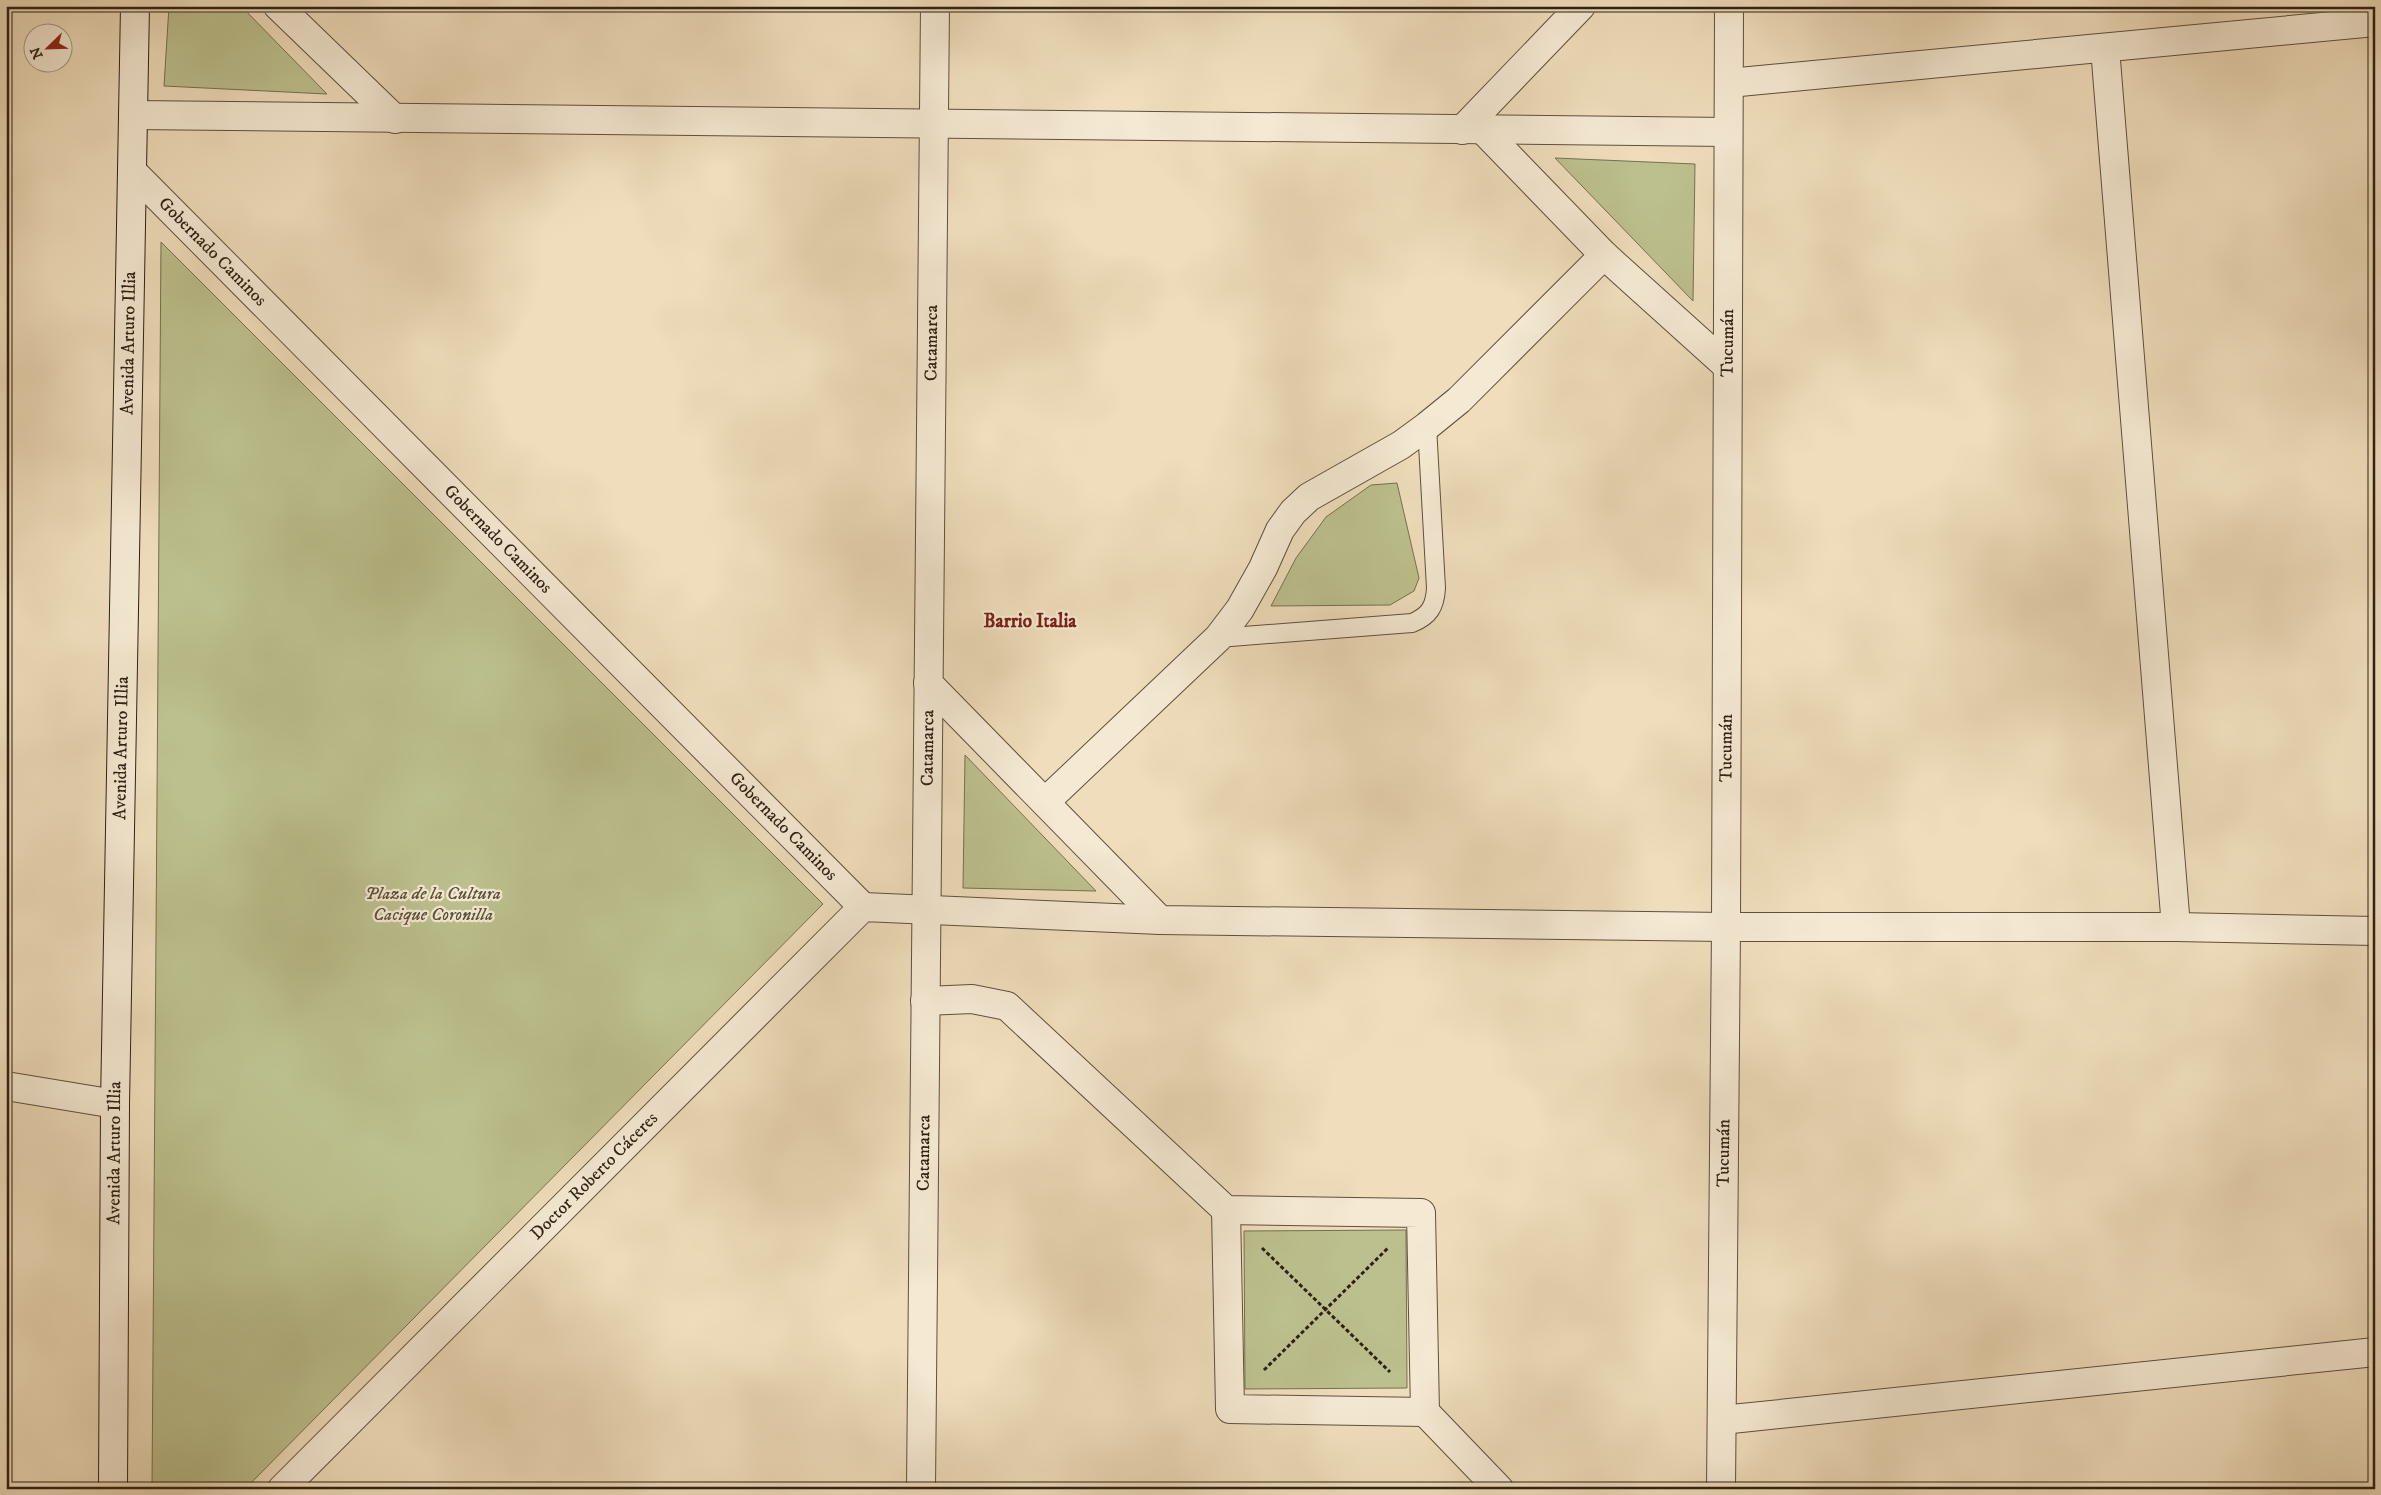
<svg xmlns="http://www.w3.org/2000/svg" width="2381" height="1495" font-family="'IM FELL DW Pica',serif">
  <rect width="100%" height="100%" fill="#efddbb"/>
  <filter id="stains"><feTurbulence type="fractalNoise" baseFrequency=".004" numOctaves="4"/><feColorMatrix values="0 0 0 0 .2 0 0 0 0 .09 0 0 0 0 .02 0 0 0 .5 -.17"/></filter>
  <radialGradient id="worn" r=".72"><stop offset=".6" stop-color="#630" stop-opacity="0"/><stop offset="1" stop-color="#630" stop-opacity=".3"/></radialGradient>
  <path fill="#bcc08e" stroke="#767051" d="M 169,6 L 241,6 L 327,94 L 164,86 Z
    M 1555,158 L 1695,164 L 1693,301 Z
    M 161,242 L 823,904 L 245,1489 L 152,1489 Z
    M 1397,483 L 1419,578 L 1414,591 L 1390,605 L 1271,606 L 1296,558 L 1326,517 L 1371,485 Z
    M 965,755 L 1096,891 L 963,888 Z
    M 1406,1230 L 1407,1388 L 1245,1389 L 1244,1231 Z"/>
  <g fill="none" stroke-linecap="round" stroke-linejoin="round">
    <defs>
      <path id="lane" d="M 1218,638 L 1412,623 C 1429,616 1435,607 1436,588 L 1427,426"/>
      <g id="street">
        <path d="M 278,6 L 395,119"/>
        <path d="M 2105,48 L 2176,927"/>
        <path d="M 1729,83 L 2375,22"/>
        <path d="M 133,115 L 1728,132"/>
        <path d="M 1462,130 L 1581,6"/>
        <path d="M 1484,131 L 1604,255 L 1726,365"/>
        <path id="s1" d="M 132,171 L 863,907"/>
        <path d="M 928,683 L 1160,920"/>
        <path d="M 1045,802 L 1218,638 L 1240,609 L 1263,568 L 1280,530 L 1293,512 L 1309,497 L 1401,445 L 1427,426 L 1459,400 L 1604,255"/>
        <path d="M 925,1001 L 972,999 L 1007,1006 L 1226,1210 L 1421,1213 L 1425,1412 L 1499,1489"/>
        <path d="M 6,1086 L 115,1104"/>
        <path d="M 1226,1210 L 1230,1409 L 1425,1412"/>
        <path d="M 1722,1420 L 2375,1352"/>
        <path id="s2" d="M 282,1489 L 863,907 L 1160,920 L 1726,927 L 2176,927 L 2375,931"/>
        <path id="s3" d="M 921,1489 L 935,6"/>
        <path id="s4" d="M 1721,1489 L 1726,927 L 1729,6"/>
      </g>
      <g id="secondary">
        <path id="s5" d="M 113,1489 L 115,1104 L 135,6"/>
      </g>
    </defs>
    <use href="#lane" stroke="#5f4f3e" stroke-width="20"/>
    <use href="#street" stroke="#5f4f3e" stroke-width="30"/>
    <use href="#secondary" stroke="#2f2014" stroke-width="30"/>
    <path stroke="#2f2014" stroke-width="3" stroke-dasharray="4 2.5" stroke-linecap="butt" d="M 1262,1248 L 1390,1372
      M 1264,1370 L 1388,1248"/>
    <use href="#lane" stroke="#f5e9d3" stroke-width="18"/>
    <use href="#street" stroke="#f5e9d3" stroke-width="28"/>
    <use href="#secondary" stroke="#f5e9d3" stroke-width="28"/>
  </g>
  <g text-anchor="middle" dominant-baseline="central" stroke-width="4.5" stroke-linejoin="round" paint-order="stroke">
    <g font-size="18" fill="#2f2014" stroke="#f5e9d3">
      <text stroke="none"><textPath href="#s1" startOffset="114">Gobernado Caminos</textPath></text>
      <text stroke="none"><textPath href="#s5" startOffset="1146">Avenida Arturo Illia</textPath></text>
      <text stroke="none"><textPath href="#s3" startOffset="1146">Catamarca</textPath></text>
      <text stroke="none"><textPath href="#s4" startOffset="1146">Tucumán</textPath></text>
      <text stroke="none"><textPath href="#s1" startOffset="519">Gobernado Caminos</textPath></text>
      <text stroke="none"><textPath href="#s5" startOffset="741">Avenida Arturo Illia</textPath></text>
      <text stroke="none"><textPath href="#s3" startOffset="741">Catamarca</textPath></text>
      <text stroke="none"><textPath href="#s4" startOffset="741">Tucumán</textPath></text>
      <text stroke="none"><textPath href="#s1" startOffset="924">Gobernado Caminos</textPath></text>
      <text stroke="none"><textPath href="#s5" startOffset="336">Avenida Arturo Illia</textPath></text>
      <text stroke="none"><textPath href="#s3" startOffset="336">Catamarca</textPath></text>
      <text stroke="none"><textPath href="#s4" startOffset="336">Tucumán</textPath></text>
      <text stroke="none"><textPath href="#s2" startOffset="442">Doctor Roberto Cáceres</textPath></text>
    </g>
    <g font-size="18" font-style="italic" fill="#595039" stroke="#f5e9d3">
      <text x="433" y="894">Plaza de la Cultura<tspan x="433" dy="21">Cacique Coronilla</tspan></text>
    </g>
    <g font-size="19" font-weight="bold" fill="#7a1f14" stroke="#f5e9d3">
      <text x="1030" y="621">Barrio Italia</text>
    </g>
  </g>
  <rect width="2381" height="1495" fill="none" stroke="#efddbb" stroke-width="25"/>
  <rect x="8" y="8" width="2366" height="1480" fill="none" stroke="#2f2014" stroke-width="2.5"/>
  <rect x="12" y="12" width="2356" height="1470" fill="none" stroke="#2f2014"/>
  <g transform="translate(48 48) rotate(247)"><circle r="24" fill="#f5e9d3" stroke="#a69987"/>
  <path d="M0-4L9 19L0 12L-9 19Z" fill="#8f2418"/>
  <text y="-8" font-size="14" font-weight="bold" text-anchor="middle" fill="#2f2014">N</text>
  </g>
  <rect width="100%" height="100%" filter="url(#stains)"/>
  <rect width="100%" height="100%" fill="url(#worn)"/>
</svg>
